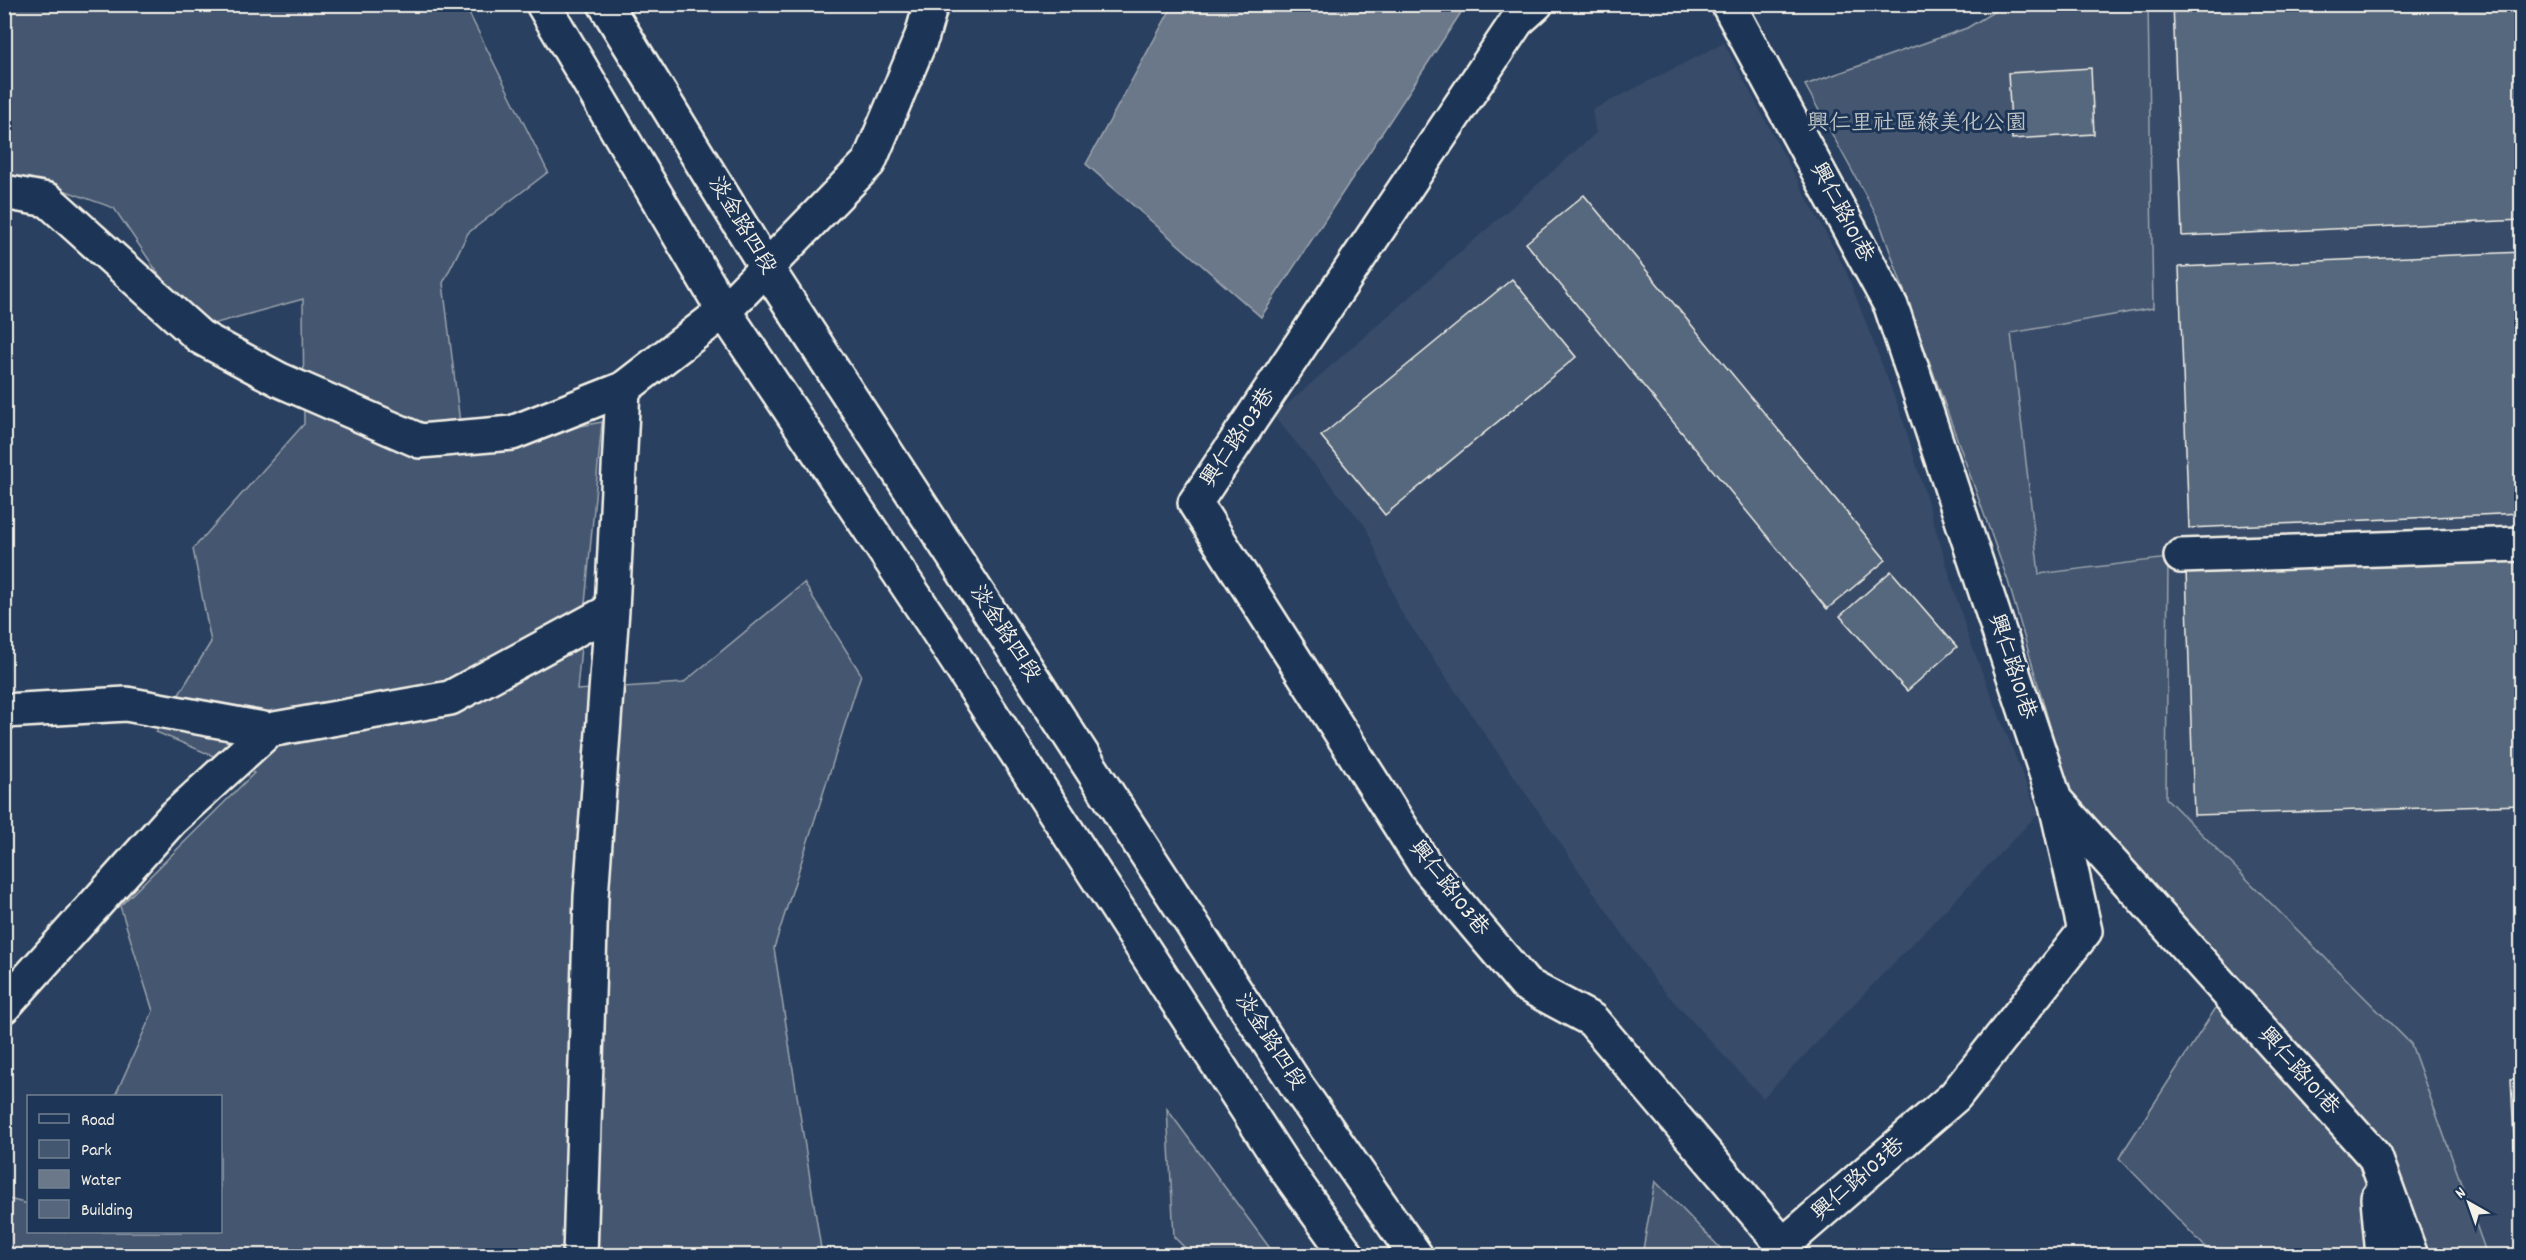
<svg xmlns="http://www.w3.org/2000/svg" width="2526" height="1260" font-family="Dekko,'LXGW WenKai TC',sans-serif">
  <rect width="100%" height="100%" fill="#2a4060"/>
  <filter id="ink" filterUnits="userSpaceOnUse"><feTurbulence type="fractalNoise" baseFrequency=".0167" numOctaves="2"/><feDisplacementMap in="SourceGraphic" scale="12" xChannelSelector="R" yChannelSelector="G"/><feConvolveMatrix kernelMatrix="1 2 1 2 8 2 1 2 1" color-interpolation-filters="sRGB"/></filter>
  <g filter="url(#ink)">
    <path fill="#374c69" d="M 2148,5 L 2521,5 L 2521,1255 L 2487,1255 L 2411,1044 L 2166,798 L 2168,558 L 2039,574 L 2011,333 L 2153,308 Z
      M 1724,43 L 1846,271 L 1901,414 L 1968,636 L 2038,814 L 1763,1098 L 1655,981 L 1401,612 L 1366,527 L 1274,416 L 1596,133 L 1592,110 Z"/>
    <path fill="#445771" stroke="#9ca4ac" stroke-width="1.5" d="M 5,5 L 465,5 L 548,172 L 468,233 L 443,283 L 463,448 L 602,422 L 577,690 L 683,683 L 804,583 L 861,674 L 774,948 L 822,1255 L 5,1255 L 5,1198 L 28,1204 L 28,1232 L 220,1232 L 220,1096 L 115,1096 L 153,1011 L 120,906 L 254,773 L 156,732 L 211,642 L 193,549 L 304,424 L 303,299 L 213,324 L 164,282 L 114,208 L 30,178 L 5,185 Z
      M 2005,5 L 2148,5 L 2153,308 L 2011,333 L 2039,574 L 2168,558 L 2166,798 L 2411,1044 L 2487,1255 L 2213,1255 L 2119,1158 L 2232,983 L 2068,788 L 2008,581 L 1878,218 L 1805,85 L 1967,28 Z
      M 1167,1109 L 1275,1255 L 1192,1255 L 1174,1237 Z
      M 1655,1181 L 1727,1255 L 1642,1255 Z"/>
    <path fill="#6a788a" stroke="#a1a8b0" stroke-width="1.5" d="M 1173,5 L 1466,5 L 1261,317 L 1086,164 Z"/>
    <path fill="#56677d" stroke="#f4f1e8" stroke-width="1.5" d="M 2173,4 L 2522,4 L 2522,220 L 2182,236 Z
      M 2091,68 L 2094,134 L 2012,139 L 2008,73 Z
      M 1584,195 L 1886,560 L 1827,609 L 1526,243 Z
      M 2522,252 L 2522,513 L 2189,528 L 2179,267 Z
      M 1512,279 L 1576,357 L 1385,515 L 1321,436 Z
      M 2522,559 L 2522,805 L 2194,815 L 2186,570 Z
      M 1891,571 L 1957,647 L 1907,691 L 1840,616 Z
      M 2522,1078 L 2522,1256 L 2520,1256 L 2511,1079 Z"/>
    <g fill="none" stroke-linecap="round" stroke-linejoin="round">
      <defs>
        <path id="minor" d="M 1536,4 L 1517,21 L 1195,503 L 1425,865 L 1525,984 L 1592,1020 L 1783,1245 L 1955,1096 L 2085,931 L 2055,800
          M 1728,4 L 1891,306 L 2055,800 L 2375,1157 L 2411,1256
          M 4,192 L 48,200 L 200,337 L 280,380 L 420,441 L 512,433 L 623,389
          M 2181,556 L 2522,544
          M 4,711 L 126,704 L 269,730
          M 4,1006 L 171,820 L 269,730 L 450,698 L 612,610 L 623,389 L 724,311 L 869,162 L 922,36 L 931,4
          M 2378,1198 L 2383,1256
          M 580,1256 L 591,897 L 612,610"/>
        <path id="major" d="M 543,4 L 724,311 L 932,622 L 1285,1168 L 1348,1256
          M 605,4 L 766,267 L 1299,1089 L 1416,1256"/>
      </defs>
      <use href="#minor" stroke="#f4f1e8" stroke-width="38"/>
      <use href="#major" stroke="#f4f1e8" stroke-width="38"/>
      <use href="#minor" stroke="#1d3557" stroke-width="33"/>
      <use href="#major" stroke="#1d3557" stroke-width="33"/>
    </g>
  </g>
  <g text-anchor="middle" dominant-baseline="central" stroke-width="6" stroke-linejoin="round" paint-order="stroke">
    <g font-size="22" fill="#bfc3c4" stroke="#1d3557">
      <text x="1917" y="124">興仁里社區綠美化公園</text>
    </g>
    <g font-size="22" fill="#f4f1e8" stroke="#1d3557">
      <text transform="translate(1841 213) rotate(62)">興仁路101巷</text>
      <text transform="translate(741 226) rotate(59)">淡金路四段</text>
      <text transform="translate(1239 438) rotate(-56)">興仁路103巷</text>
      <text transform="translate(1004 634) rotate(57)">淡金路四段</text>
      <text transform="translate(2011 667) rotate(72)">興仁路101巷</text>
      <text transform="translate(1448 889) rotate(52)">興仁路103巷</text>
      <text transform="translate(1269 1042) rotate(57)">淡金路四段</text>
      <text transform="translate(2298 1072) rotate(48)">興仁路101巷</text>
      <text transform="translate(1859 1180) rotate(-41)">興仁路103巷</text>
    </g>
  </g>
  <rect width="2526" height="1260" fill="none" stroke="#1d3557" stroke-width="24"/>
  <rect x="12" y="12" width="2502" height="1236" fill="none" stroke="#f4f1e8" stroke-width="2" filter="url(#ink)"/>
  <rect x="27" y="1095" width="195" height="138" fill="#1d3557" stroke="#738091" stroke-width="1.5"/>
  <rect x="39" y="1114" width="30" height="9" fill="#1d3557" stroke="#738091" stroke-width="1.5"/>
  <text x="81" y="1125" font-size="18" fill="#f4f1e8">Road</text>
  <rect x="39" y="1140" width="30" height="18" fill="#445771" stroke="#738091" stroke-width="1.5"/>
  <text x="81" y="1155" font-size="18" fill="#f4f1e8">Park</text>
  <rect x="39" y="1170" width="30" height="18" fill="#6a788a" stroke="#738091" stroke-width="1.5"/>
  <text x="81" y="1185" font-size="18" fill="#f4f1e8">Water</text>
  <rect x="39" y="1200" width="30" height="18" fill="#56677d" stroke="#738091" stroke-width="1.5"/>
  <text x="81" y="1215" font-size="18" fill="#f4f1e8">Building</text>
  <g transform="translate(2469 1203) rotate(320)" stroke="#1d3557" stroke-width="4.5" paint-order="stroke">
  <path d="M0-4.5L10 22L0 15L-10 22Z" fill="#f4f1e8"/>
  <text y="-9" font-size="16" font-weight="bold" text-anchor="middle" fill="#f4f1e8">N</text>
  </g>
</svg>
